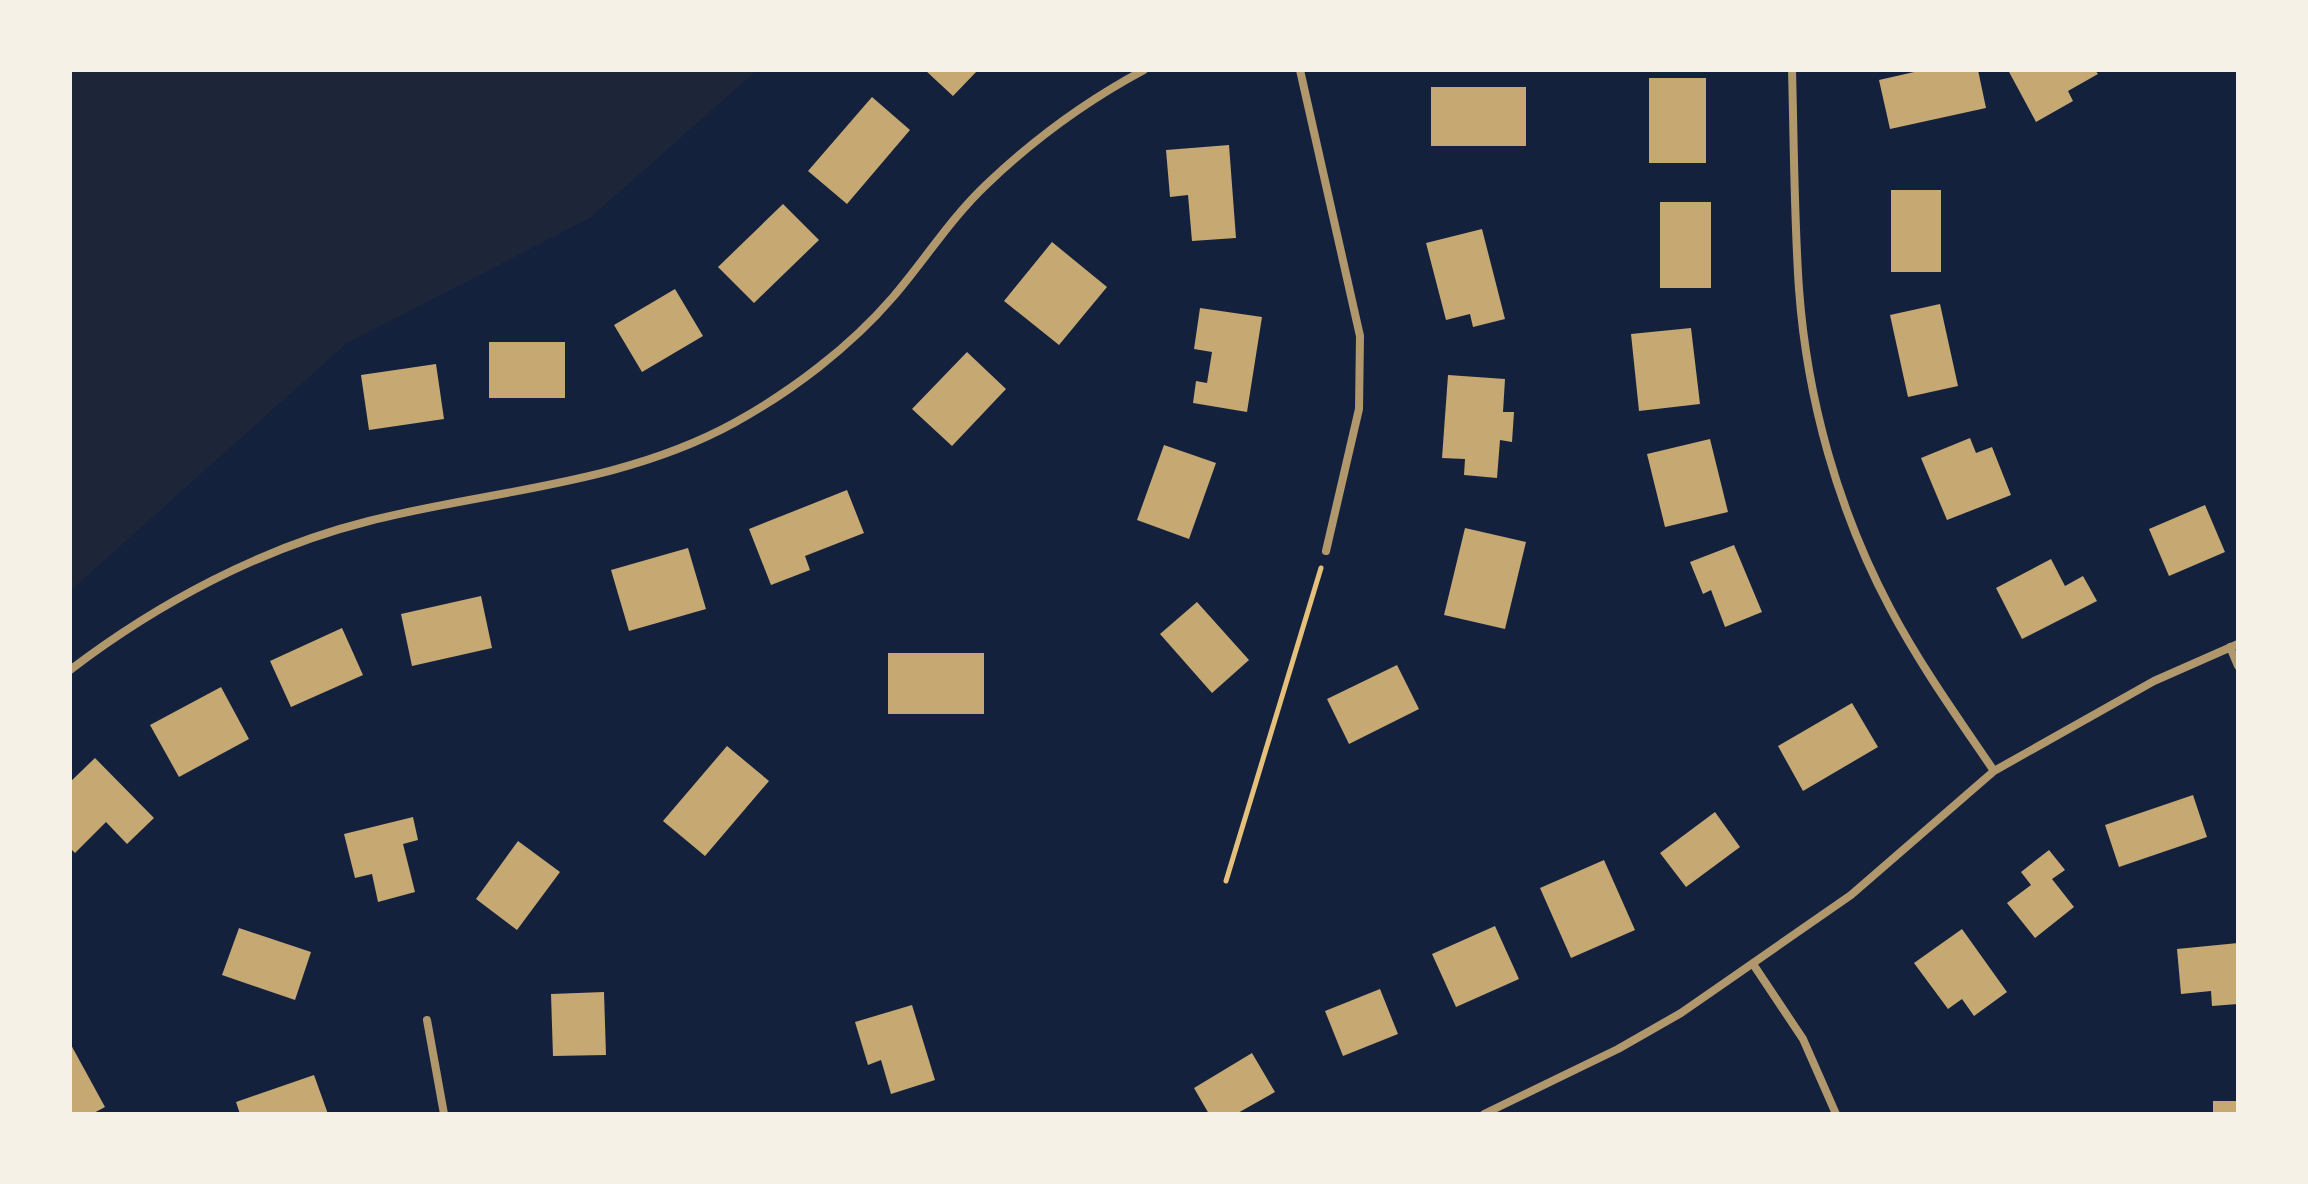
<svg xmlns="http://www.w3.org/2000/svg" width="2308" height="1184" font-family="Rubik,sans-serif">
  <rect width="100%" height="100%" fill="#14213d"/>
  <path fill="#1d2539" d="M 70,70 L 757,70 L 590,218 L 347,343 L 70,591 Z"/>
  <path fill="#c6a872" d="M 925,70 L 978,70 L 953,96 Z
    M 1923,70 L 1978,70 L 1986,108 L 1890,129 L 1879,80 Z
    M 2008,70 L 2095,70 L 2098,74 L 2068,91 L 2073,101 L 2036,122 Z
    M 1649,78 L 1706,78 L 1706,163 L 1649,163 Z
    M 1431,87 L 1526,87 L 1526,146 L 1431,146 Z
    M 872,97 L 910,130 L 847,204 L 808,171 Z
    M 1229,145 L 1236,238 L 1192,241 L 1188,195 L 1170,197 L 1166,150 Z
    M 1891,190 L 1941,190 L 1941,272 L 1891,272 Z
    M 1660,202 L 1711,202 L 1711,288 L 1660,288 Z
    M 783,204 L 819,240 L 754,303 L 718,267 Z
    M 1482,229 L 1505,319 L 1473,327 L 1470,314 L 1446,320 L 1426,243 Z
    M 1052,242 L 1107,287 L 1059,345 L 1004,301 Z
    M 675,289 L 703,336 L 642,372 L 614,325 Z
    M 1940,304 L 1958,386 L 1908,397 L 1890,315 Z
    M 1200,308 L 1262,317 L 1247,412 L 1193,403 L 1196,381 L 1207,383 L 1212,352 L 1194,349 Z
    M 1691,328 L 1700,404 L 1639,411 L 1631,334 Z
    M 489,342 L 565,342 L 565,398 L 489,398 Z
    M 967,352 L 1006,389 L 952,446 L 912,409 Z
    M 436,364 L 444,419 L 369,430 L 361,375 Z
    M 1448,375 L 1505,379 L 1503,412 L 1514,412 L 1512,442 L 1500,440 L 1497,478 L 1464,475 L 1465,459 L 1442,458 Z
    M 1970,438 L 1976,453 L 1992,447 L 2011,495 L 1947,520 L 1921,458 Z
    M 1710,439 L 1728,512 L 1665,527 L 1647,454 Z
    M 1164,445 L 1216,463 L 1189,539 L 1137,520 Z
    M 847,490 L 864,533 L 805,556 L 810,570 L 771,585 L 749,529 Z
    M 2205,505 L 2225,552 L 2169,576 L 2149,529 Z
    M 1465,528 L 1526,542 L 1505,629 L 1444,615 Z
    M 1734,545 L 1762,612 L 1725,627 L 1711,590 L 1703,594 L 1690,562 Z
    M 688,548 L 706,609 L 629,631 L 611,570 Z
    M 2051,559 L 2065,586 L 2083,576 L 2097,601 L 2022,639 L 1996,588 Z
    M 481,596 L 492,648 L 412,666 L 401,614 Z
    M 1197,602 L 1249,660 L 1212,693 L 1160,634 Z
    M 342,628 L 363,675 L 291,707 L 270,661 Z
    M 888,653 L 984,653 L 984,714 L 888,714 Z
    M 1397,665 L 1419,709 L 1349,744 L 1327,699 Z
    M 221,687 L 249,739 L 179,777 L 150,725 Z
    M 1852,703 L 1878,747 L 1803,791 L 1778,746 Z
    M 727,746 L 769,781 L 705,856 L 663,821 Z
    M 95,758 L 154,818 L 127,844 L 106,822 L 75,853 L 70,848 L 70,782 Z
    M 2193,795 L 2207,837 L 2119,867 L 2105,825 Z
    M 1715,812 L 1740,847 L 1686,887 L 1660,853 Z
    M 413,817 L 418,840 L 403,844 L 415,892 L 378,902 L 372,874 L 355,878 L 344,834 Z
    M 518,841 L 560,872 L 517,930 L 476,899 Z
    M 2049,850 L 2065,870 L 2052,879 L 2074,907 L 2035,938 L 2007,903 L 2031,885 L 2021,872 Z
    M 1604,860 L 1635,930 L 1571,958 L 1540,888 Z
    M 1495,926 L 1519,979 L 1456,1007 L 1432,954 Z
    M 239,928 L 311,952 L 295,1000 L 222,975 Z
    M 1962,929 L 2007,992 L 1974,1016 L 1962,999 L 1948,1009 L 1914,963 Z
    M 2238,943 L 2238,1004 L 2212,1006 L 2211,991 L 2181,994 L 2177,949 Z
    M 1380,989 L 1398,1034 L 1343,1056 L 1325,1011 Z
    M 604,992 L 606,1055 L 553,1056 L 551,994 Z
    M 912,1005 L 935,1080 L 891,1094 L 881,1060 L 868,1065 L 855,1022 Z
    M 70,1043 L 105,1107 L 92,1114 L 70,1114 Z
    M 1252,1053 L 1275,1092 L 1236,1114 L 1209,1114 L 1194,1088 Z
    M 314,1075 L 328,1114 L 240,1114 L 236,1102 Z
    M 2213,1101 L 2238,1101 L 2238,1114 L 2213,1114 Z"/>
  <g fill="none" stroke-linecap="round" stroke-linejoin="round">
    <path stroke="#e5c07b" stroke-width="5" d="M 1226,881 L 1321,568"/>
    <path stroke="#b1986c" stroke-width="8" d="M 1300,70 L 1360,336 L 1359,409 L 1326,551
      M 1792,70 C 1794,143 1794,216 1799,289 C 1807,399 1838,510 1890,608 C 1920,665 1958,718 1994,771
      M 2230,647 L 2238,666
      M 70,670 C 158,603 261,548 369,521 C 491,490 621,485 734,423 C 792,391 850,347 893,297 C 924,261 951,218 986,185 C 1034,139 1086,101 1144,70
      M 1753,964 L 1803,1039 L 1836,1114
      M 427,1020 L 444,1114
      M 1484,1114 L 1618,1049 L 1681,1013 L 1851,895 L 1994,771 L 2154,681 L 2238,644"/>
  </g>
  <rect width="2308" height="1184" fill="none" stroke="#f6f1e7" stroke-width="144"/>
</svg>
